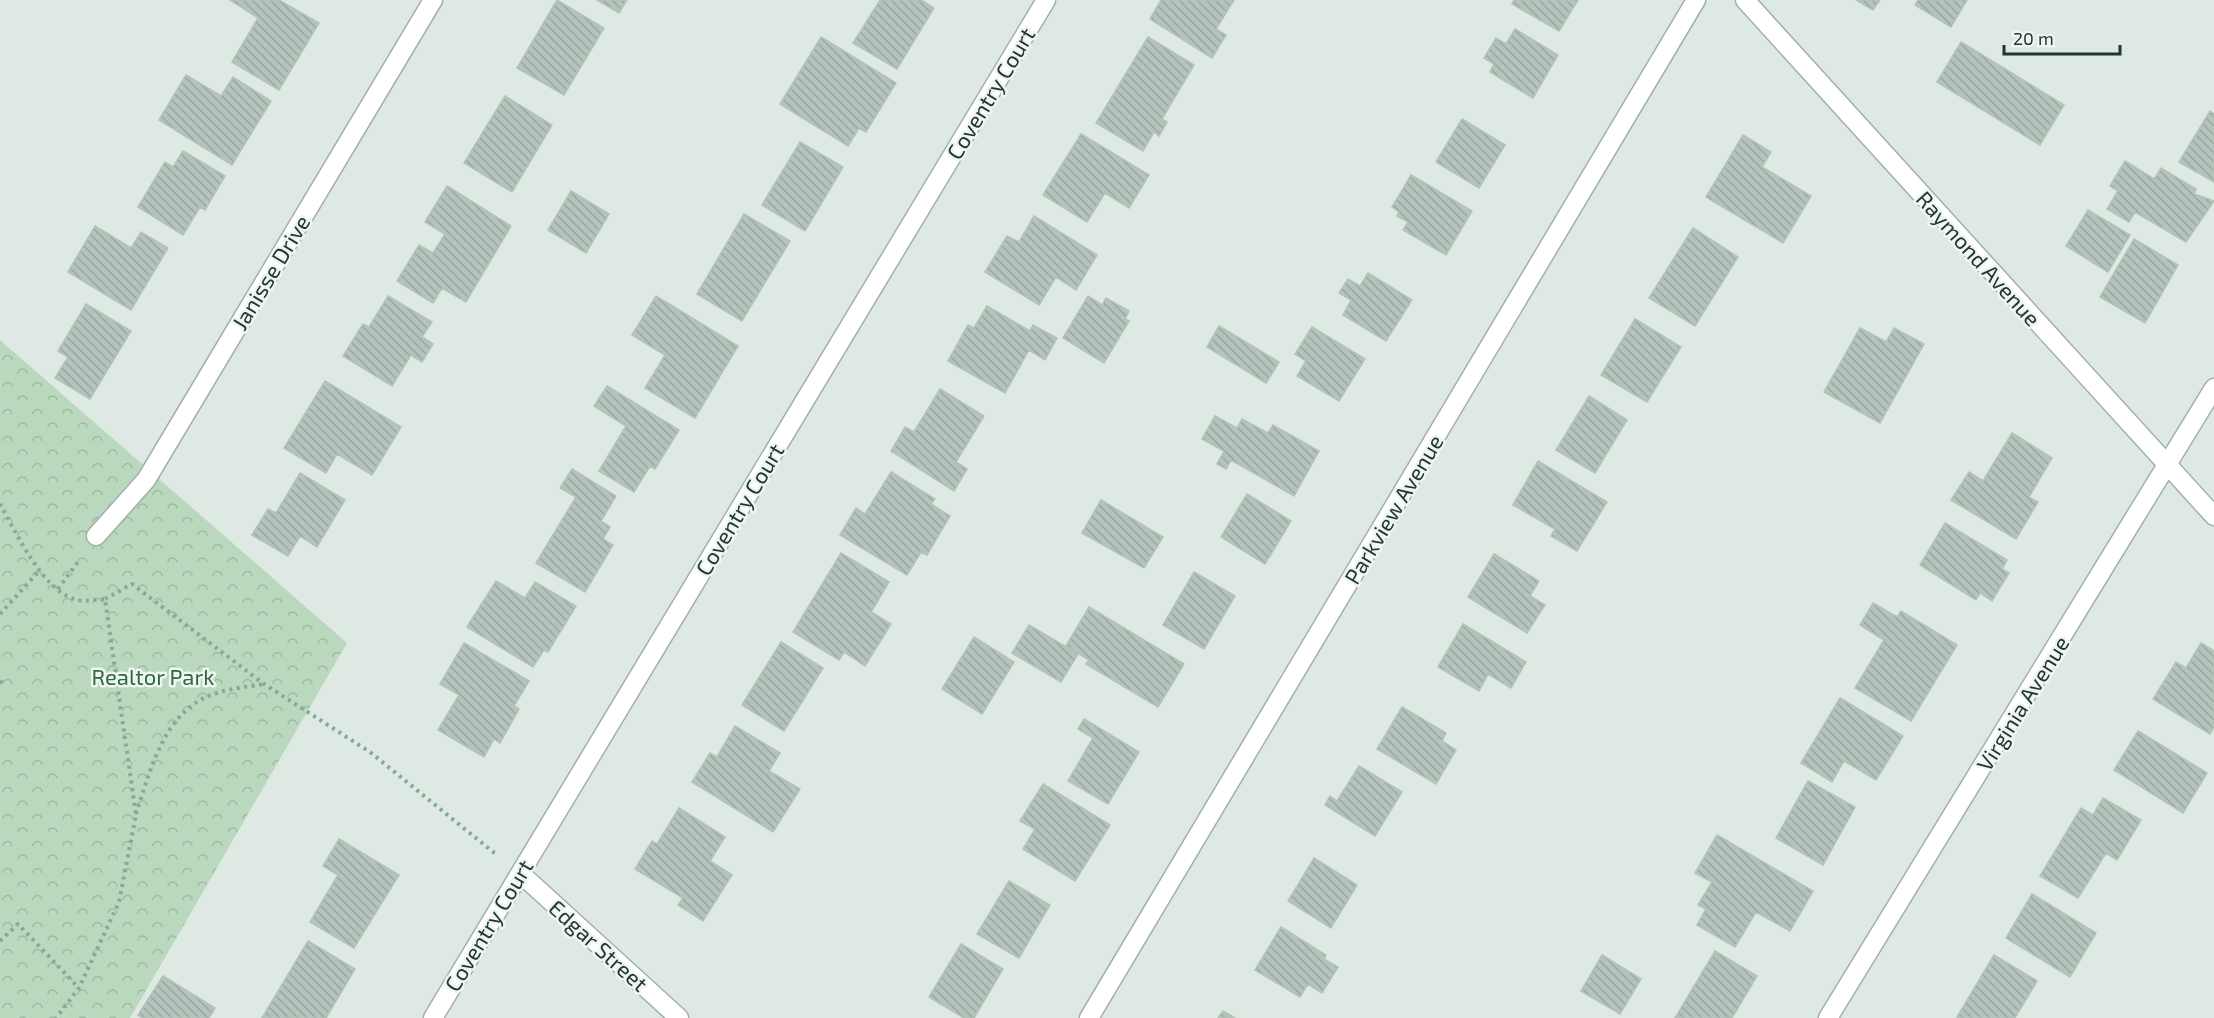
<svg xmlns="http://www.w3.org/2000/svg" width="2214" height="1018" font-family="'Exo 2',sans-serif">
  <defs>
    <pattern id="forest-crowns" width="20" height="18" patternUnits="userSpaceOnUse" patternTransform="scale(1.5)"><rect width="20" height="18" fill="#b9d8be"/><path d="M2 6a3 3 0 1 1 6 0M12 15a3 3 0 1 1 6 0" fill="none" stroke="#9fbaa4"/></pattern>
    <pattern id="building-back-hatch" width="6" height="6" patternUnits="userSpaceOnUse" patternTransform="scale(1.5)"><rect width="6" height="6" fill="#b4c3bc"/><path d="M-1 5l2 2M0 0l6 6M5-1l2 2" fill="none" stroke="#9aa8a2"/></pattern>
  </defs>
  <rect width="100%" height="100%" fill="#dfe9e3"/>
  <path fill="url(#forest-crowns)" d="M 0,340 L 347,643 L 130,1018 L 0,1018 Z"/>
  <path fill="url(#building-back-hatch)" stroke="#b2c2b9" stroke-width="1.5" d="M 230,0 L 279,0 L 319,23 L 279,90 L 232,62 L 258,18 Z
    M 557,0 L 604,28 L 564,95 L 517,68 Z
    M 597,0 L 627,0 L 619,13 Z
    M 880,0 L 921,0 L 934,8 L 897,69 L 853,43 Z
    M 1161,0 L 1234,0 L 1216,29 L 1226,35 L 1212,58 L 1150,19 Z
    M 1514,0 L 1578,0 L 1559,31 L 1512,4 Z
    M 1856,0 L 1880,0 L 1873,10 Z
    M 1918,0 L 1967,0 L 1951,27 L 1915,5 Z
    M 1515,29 L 1558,55 L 1533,98 L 1490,72 L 1494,64 L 1484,58 L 1496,38 L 1506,44 Z
    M 821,37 L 896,83 L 866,132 L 859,128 L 848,146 L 780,104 Z
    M 1148,37 L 1194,65 L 1162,119 L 1167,122 L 1159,136 L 1154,132 L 1143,151 L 1096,123 Z
    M 1961,42 L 2064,105 L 2040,145 L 1937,82 Z
    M 186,75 L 221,96 L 233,77 L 271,101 L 232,165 L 159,120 Z
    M 505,96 L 552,125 L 512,192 L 464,163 Z
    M 2210,111 L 2214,114 L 2214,182 L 2179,162 Z
    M 1462,119 L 1505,145 L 1479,188 L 1436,162 Z
    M 1081,134 L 1149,175 L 1129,208 L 1105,193 L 1087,222 L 1043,195 Z
    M 1743,135 L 1771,152 L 1762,167 L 1811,196 L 1783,243 L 1706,197 Z
    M 800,142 L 843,167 L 805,231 L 762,205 Z
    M 183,151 L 225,176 L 205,210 L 200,207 L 183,235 L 138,207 L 165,162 L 173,167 Z
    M 2125,161 L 2154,179 L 2161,168 L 2196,189 L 2194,194 L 2214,201 L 2186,242 L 2135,212 L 2129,222 L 2107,209 L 2118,191 L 2110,186 Z
    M 1411,175 L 1472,211 L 1446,255 L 1403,230 L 1408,222 L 1397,216 L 1399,212 L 1392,207 Z
    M 447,186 L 511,226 L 466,302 L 442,288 L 433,303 L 397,281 L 419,245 L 433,253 L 445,234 L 425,222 Z
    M 571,191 L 609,214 L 586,253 L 548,230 Z
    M 2088,210 L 2130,235 L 2108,272 L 2066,246 Z
    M 744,214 L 790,241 L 742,321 L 697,294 Z
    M 1034,216 L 1097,255 L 1076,290 L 1056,277 L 1039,305 L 985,272 L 1007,236 L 1019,242 Z
    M 95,226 L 131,248 L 141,232 L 168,248 L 131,310 L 68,272 Z
    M 1693,228 L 1738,257 L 1695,326 L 1649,298 Z
    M 2134,239 L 2178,265 L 2145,323 L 2100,297 Z
    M 1368,273 L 1412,300 L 1386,341 L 1343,315 L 1351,300 L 1339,293 L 1348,279 L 1360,286 Z
    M 388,296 L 432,322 L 422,337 L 433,344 L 422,362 L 411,355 L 392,386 L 343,356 L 363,324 L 369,327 Z
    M 656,296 L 738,346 L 695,418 L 645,388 L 665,355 L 632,335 Z
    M 1088,296 L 1102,305 L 1106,298 L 1129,311 L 1125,319 L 1129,321 L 1104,363 L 1063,338 Z
    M 86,304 L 131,331 L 90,399 L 55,378 L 68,357 L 58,351 Z
    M 987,306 L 1030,331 L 1033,325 L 1057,338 L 1045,360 L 1029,350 L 1005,393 L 948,361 L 968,325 L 974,328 Z
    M 1635,319 L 1681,347 L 1647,402 L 1601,375 Z
    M 1219,326 L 1279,362 L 1266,383 L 1207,347 Z
    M 1312,327 L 1365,359 L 1339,401 L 1297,376 L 1306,361 L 1295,354 Z
    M 1860,328 L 1886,342 L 1894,328 L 1924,344 L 1880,423 L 1824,392 Z
    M 325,381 L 401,427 L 372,475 L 337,454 L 326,473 L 284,448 Z
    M 607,386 L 679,430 L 655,469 L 650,466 L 634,492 L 599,471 L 626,426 L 594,406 Z
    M 940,389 L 984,416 L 956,462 L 967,469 L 954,491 L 891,451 L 905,427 L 914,432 Z
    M 1589,396 L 1627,420 L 1595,473 L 1556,450 Z
    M 1215,416 L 1237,428 L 1242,419 L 1268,433 L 1273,425 L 1319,451 L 1294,496 L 1231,460 L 1226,469 L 1217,464 L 1224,451 L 1202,439 Z
    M 2012,433 L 2052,458 L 2029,497 L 2038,502 L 2016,539 L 1951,500 L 1969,472 L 1983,481 Z
    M 1538,461 L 1607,502 L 1577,551 L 1551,536 L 1555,529 L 1513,505 Z
    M 572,469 L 616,496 L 601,521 L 610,527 L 603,539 L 613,545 L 585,592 L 536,563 L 576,497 L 560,488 Z
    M 891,472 L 935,499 L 931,504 L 950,516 L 927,555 L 921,552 L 907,575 L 840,535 L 856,508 L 865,514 Z
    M 300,473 L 345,500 L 317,547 L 300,536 L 288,556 L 252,535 L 268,509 L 276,513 Z
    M 1247,494 L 1291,521 L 1265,564 L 1221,537 Z
    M 1101,500 L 1163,537 L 1144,568 L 1082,533 Z
    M 1945,523 L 2007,560 L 2002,569 L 2009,573 L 1992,601 L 1980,593 L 1976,600 L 1920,565 Z
    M 841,553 L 889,582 L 871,612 L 891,624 L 865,666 L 844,652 L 839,660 L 793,632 Z
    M 1494,554 L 1539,581 L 1530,596 L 1545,605 L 1527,633 L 1468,597 Z
    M 1194,572 L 1235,596 L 1204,649 L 1163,625 Z
    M 496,581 L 525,598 L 535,582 L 576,606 L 548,652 L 544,650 L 533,667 L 467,627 Z
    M 1873,603 L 1897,617 L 1901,611 L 1957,645 L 1911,721 L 1855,688 L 1884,640 L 1860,625 Z
    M 1089,607 L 1184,664 L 1158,707 L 1086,664 L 1089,660 L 1066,646 Z
    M 1463,624 L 1526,662 L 1511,688 L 1488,674 L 1479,691 L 1438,667 Z
    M 1029,625 L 1078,654 L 1061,682 L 1012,653 Z
    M 974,637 L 1014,662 L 982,714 L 942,689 Z
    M 781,642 L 823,668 L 784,731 L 742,705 Z
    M 464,643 L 529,681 L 514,706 L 519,709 L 500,743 L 494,739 L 484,757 L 438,730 L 459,695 L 440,684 Z
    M 2201,643 L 2214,651 L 2214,727 L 2210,734 L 2153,699 L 2176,662 L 2186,668 Z
    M 1840,698 L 1903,736 L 1876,780 L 1844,761 L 1832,782 L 1801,763 Z
    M 1402,707 L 1446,733 L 1442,741 L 1456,750 L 1436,784 L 1377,749 Z
    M 1084,719 L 1139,752 L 1108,804 L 1068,781 L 1093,738 L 1078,729 Z
    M 735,726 L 780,753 L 769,771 L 800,789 L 773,832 L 692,782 L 710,753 L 717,757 Z
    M 2138,731 L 2207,773 L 2183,813 L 2114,770 Z
    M 1359,766 L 1402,792 L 1375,836 L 1325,805 L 1330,796 L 1337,801 Z
    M 1808,781 L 1855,807 L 1823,865 L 1776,838 Z
    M 1043,784 L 1110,825 L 1075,881 L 1023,849 L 1035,829 L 1020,821 Z
    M 2103,798 L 2141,820 L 2117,860 L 2106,853 L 2078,898 L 2040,876 L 2081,808 L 2093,815 Z
    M 679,808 L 725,837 L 710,861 L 732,875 L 703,921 L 678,905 L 683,898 L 635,869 L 652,841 L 657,844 Z
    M 1717,835 L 1813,891 L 1790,931 L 1756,912 L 1735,947 L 1697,925 L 1706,909 L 1698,905 L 1712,882 L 1695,873 Z
    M 339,839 L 399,875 L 354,948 L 310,922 L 338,875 L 323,866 Z
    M 1314,858 L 1357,885 L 1331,928 L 1288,901 Z
    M 1009,881 L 1050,905 L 1019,958 L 977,934 Z
    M 2032,894 L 2096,933 L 2070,977 L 2006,938 Z
    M 1281,927 L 1326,955 L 1324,959 L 1338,967 L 1322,993 L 1308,984 L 1300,997 L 1255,970 Z
    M 308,941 L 355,969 L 326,1018 L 262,1018 Z
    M 961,944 L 1003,969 L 974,1018 L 964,1018 L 929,997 Z
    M 1715,951 L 1757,976 L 1732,1018 L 1675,1018 Z
    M 1602,955 L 1641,979 L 1620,1014 L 1581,991 Z
    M 1994,955 L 2037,981 L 2015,1018 L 1958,1018 L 1957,1017 Z
    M 163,976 L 215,1008 L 209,1018 L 142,1018 L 138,1015 Z
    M 1223,1011 L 1235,1018 L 1218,1018 Z"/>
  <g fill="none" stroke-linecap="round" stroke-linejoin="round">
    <defs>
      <path id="minor" d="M 1745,0 L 2214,516
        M 96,536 L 146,480 L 433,0
        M 520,873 L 679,1018
        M 433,1018 L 1046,0
        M 1089,1018 L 1696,0
        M 1828,1018 L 2214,388"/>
    </defs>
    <use href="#minor" stroke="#a2b0a9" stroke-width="21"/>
    <path stroke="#81aa99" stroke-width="4" stroke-dasharray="3 4.5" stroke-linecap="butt" d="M 0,504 C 16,532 43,592 77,600 C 85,602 97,599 105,599 L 136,815 L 119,902 L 79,988 L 56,1018
      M 58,589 L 80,559
      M 105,599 L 132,584 L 264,684 L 370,752 L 498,856
      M 0,614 L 39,571
      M 0,681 L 3,684
      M 136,814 C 151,768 165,708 217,693 C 232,688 248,687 263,684
      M 0,941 L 18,924 L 79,988"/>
    <use href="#minor" stroke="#fff" stroke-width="18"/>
  </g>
  <g text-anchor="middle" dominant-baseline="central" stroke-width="5" stroke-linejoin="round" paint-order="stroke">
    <g font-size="22" fill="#21372f" stroke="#eff6f1">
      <text transform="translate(990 93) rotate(-59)">Coventry Court</text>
      <text transform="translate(1979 258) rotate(48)">Raymond Avenue</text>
      <text transform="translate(270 272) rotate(-59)">Janisse Drive</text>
      <text transform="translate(739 509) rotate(-59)">Coventry Court</text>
      <text transform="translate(1393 509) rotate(-59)">Parkview Avenue</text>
      <text transform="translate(2022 703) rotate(-58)">Virginia Avenue</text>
      <text transform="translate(488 925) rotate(-59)">Coventry Court</text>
      <text transform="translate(599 945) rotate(42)">Edgar Street</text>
    </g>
    <g font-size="22" fill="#2f6a3f" stroke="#eff6f1">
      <text x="153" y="676">Realtor Park</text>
    </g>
  </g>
  <path d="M2004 45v9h116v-9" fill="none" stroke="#21372f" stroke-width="3"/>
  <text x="2013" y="45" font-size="18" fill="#21372f" stroke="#eff6f1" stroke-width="4.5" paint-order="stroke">20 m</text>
</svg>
